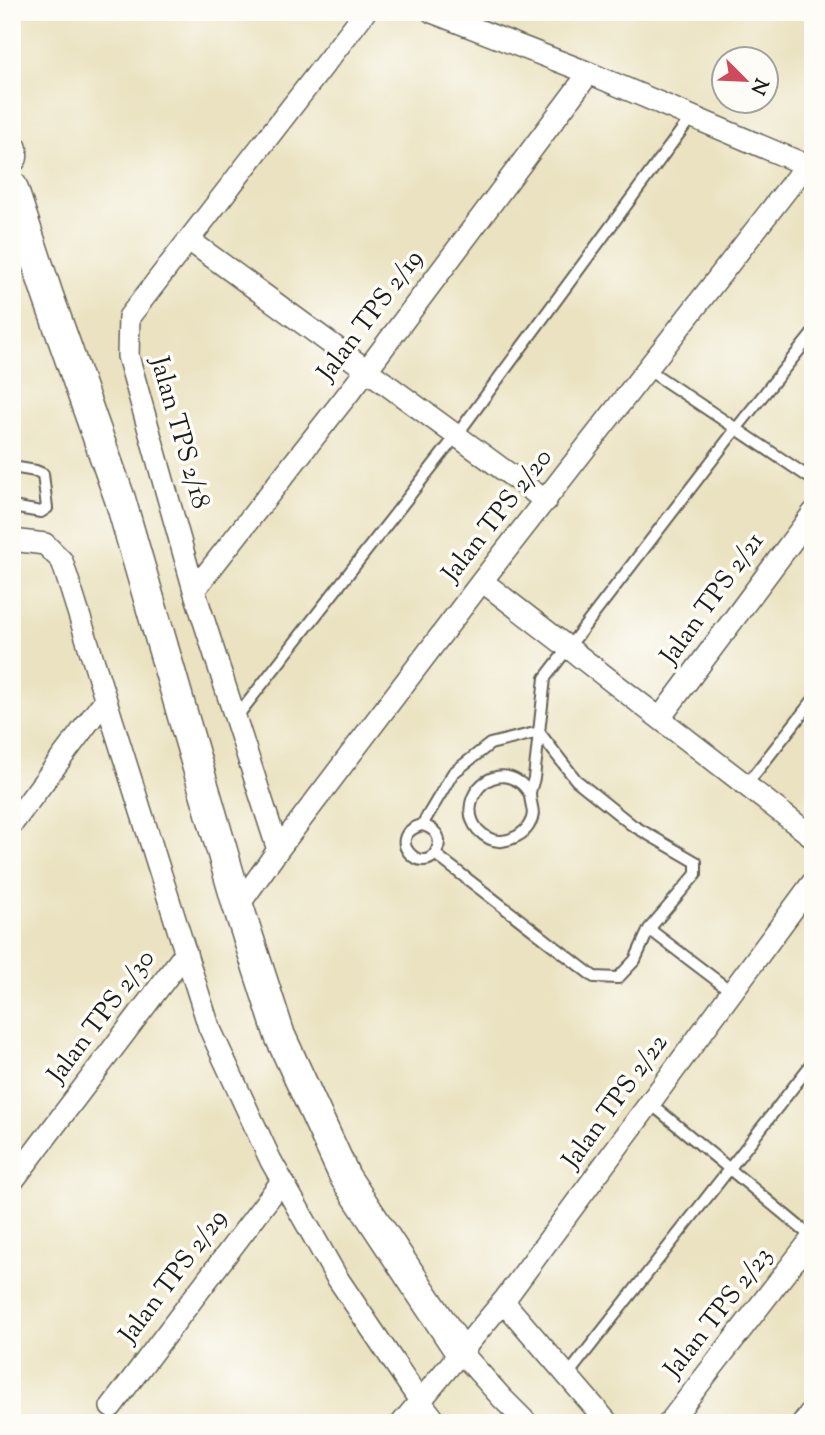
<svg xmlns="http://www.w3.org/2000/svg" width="825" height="1435" font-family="'Sorts Mill Goudy',serif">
  <rect width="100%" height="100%" fill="#fdfcf7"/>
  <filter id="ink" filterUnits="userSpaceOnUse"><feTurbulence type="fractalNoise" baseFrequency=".0143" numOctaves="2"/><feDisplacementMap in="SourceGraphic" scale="14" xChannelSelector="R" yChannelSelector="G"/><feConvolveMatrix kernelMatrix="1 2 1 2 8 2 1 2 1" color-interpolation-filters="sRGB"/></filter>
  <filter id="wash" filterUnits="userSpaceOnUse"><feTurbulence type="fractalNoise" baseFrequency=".00686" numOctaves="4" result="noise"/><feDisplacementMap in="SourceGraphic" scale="28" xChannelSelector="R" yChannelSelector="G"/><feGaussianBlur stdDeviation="1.57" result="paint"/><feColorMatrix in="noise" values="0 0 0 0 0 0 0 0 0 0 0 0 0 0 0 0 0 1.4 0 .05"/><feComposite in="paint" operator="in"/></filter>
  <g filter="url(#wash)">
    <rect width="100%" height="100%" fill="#eae2c0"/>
  </g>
  <g filter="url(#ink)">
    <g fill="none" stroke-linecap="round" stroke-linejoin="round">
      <defs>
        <path id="lane" d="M 647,369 L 813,480
          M 12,467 L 36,471 L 43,474 L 47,508 L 41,512 L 12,507
          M 235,719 L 456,436 L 692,116
          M 746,785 L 813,700
          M 530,794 C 527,790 523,784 519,782 C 489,761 455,803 478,830 C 484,836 493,842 502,841 C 512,840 524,834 529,825 C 537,812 530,806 530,794 C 530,789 533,783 534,778 L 545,678 L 736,429 L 813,333
          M 422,825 C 434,828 443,837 437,850 C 424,879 381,837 422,825 L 453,773 L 490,744 L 539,732 L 576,780 L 632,825 L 696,862 L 696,874 L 649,929 L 635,960 L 618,978 L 594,977 L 435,854
          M 649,929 L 732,992
          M 650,1103 L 813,1238
          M 567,1376 L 813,1062
          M 796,1423 L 813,1401"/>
        <path id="street" d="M 432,12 L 589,73 L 813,168
          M 189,240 L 546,501
          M 12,540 L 45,544 L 62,561 L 209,1027 L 271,1161 L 336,1276 L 420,1401 L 437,1423
          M 482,581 L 813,837
          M 194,590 L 366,371 L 589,73
          M 660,718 L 813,513
          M 12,824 L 105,700
          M 278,850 L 194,590 L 128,356 L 129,317 L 365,12
          M 238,906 L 278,850 L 482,581 L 806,165
          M 12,1182 L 186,952
          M 505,1299 L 509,1308 L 608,1423
          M 460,1351 L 502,1398 L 527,1423
          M 111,1407 L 282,1181
          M 402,1423 L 505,1299 L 813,882
          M 669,1423 L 813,1237"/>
        <path id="secondary" d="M 12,149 L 12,157
          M 12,187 L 48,296 L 120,499 L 238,906 L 280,1036 L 345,1177 L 460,1351"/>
      </defs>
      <use href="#lane" stroke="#646155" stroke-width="14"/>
      <use href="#street" stroke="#646155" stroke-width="24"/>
      <use href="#secondary" stroke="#646155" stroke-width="33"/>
      <use href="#lane" stroke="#fff" stroke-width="10"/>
      <use href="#street" stroke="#fff" stroke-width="21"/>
      <use href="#secondary" stroke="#fff" stroke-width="30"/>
    </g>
  </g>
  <g text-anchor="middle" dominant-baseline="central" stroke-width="7" stroke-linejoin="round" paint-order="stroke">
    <g font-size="26" fill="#1c1c1c" stroke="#fdfcf7">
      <text transform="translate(371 316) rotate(-53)">Jalan TPS 2/19</text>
      <text transform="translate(179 433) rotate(74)">Jalan TPS 2/18</text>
      <text transform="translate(498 516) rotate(-52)">Jalan TPS 2/20</text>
      <text transform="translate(713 599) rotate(-54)">Jalan TPS 2/21</text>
      <text transform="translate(102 1017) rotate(-53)">Jalan TPS 2/30</text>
      <text transform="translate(616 1102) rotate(-54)">Jalan TPS 2/22</text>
      <text transform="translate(174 1277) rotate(-53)">Jalan TPS 2/29</text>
      <text transform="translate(719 1313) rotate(-52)">Jalan TPS 2/23</text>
    </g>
  </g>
  <rect width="825" height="1435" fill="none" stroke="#fdfcf7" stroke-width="42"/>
  <g transform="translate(745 80) rotate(114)"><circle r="33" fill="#fdfcf7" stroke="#a3a29f" stroke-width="2"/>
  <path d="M0-5L12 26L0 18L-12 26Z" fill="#d1495b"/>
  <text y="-10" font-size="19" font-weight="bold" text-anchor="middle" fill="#1c1c1c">N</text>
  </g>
</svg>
